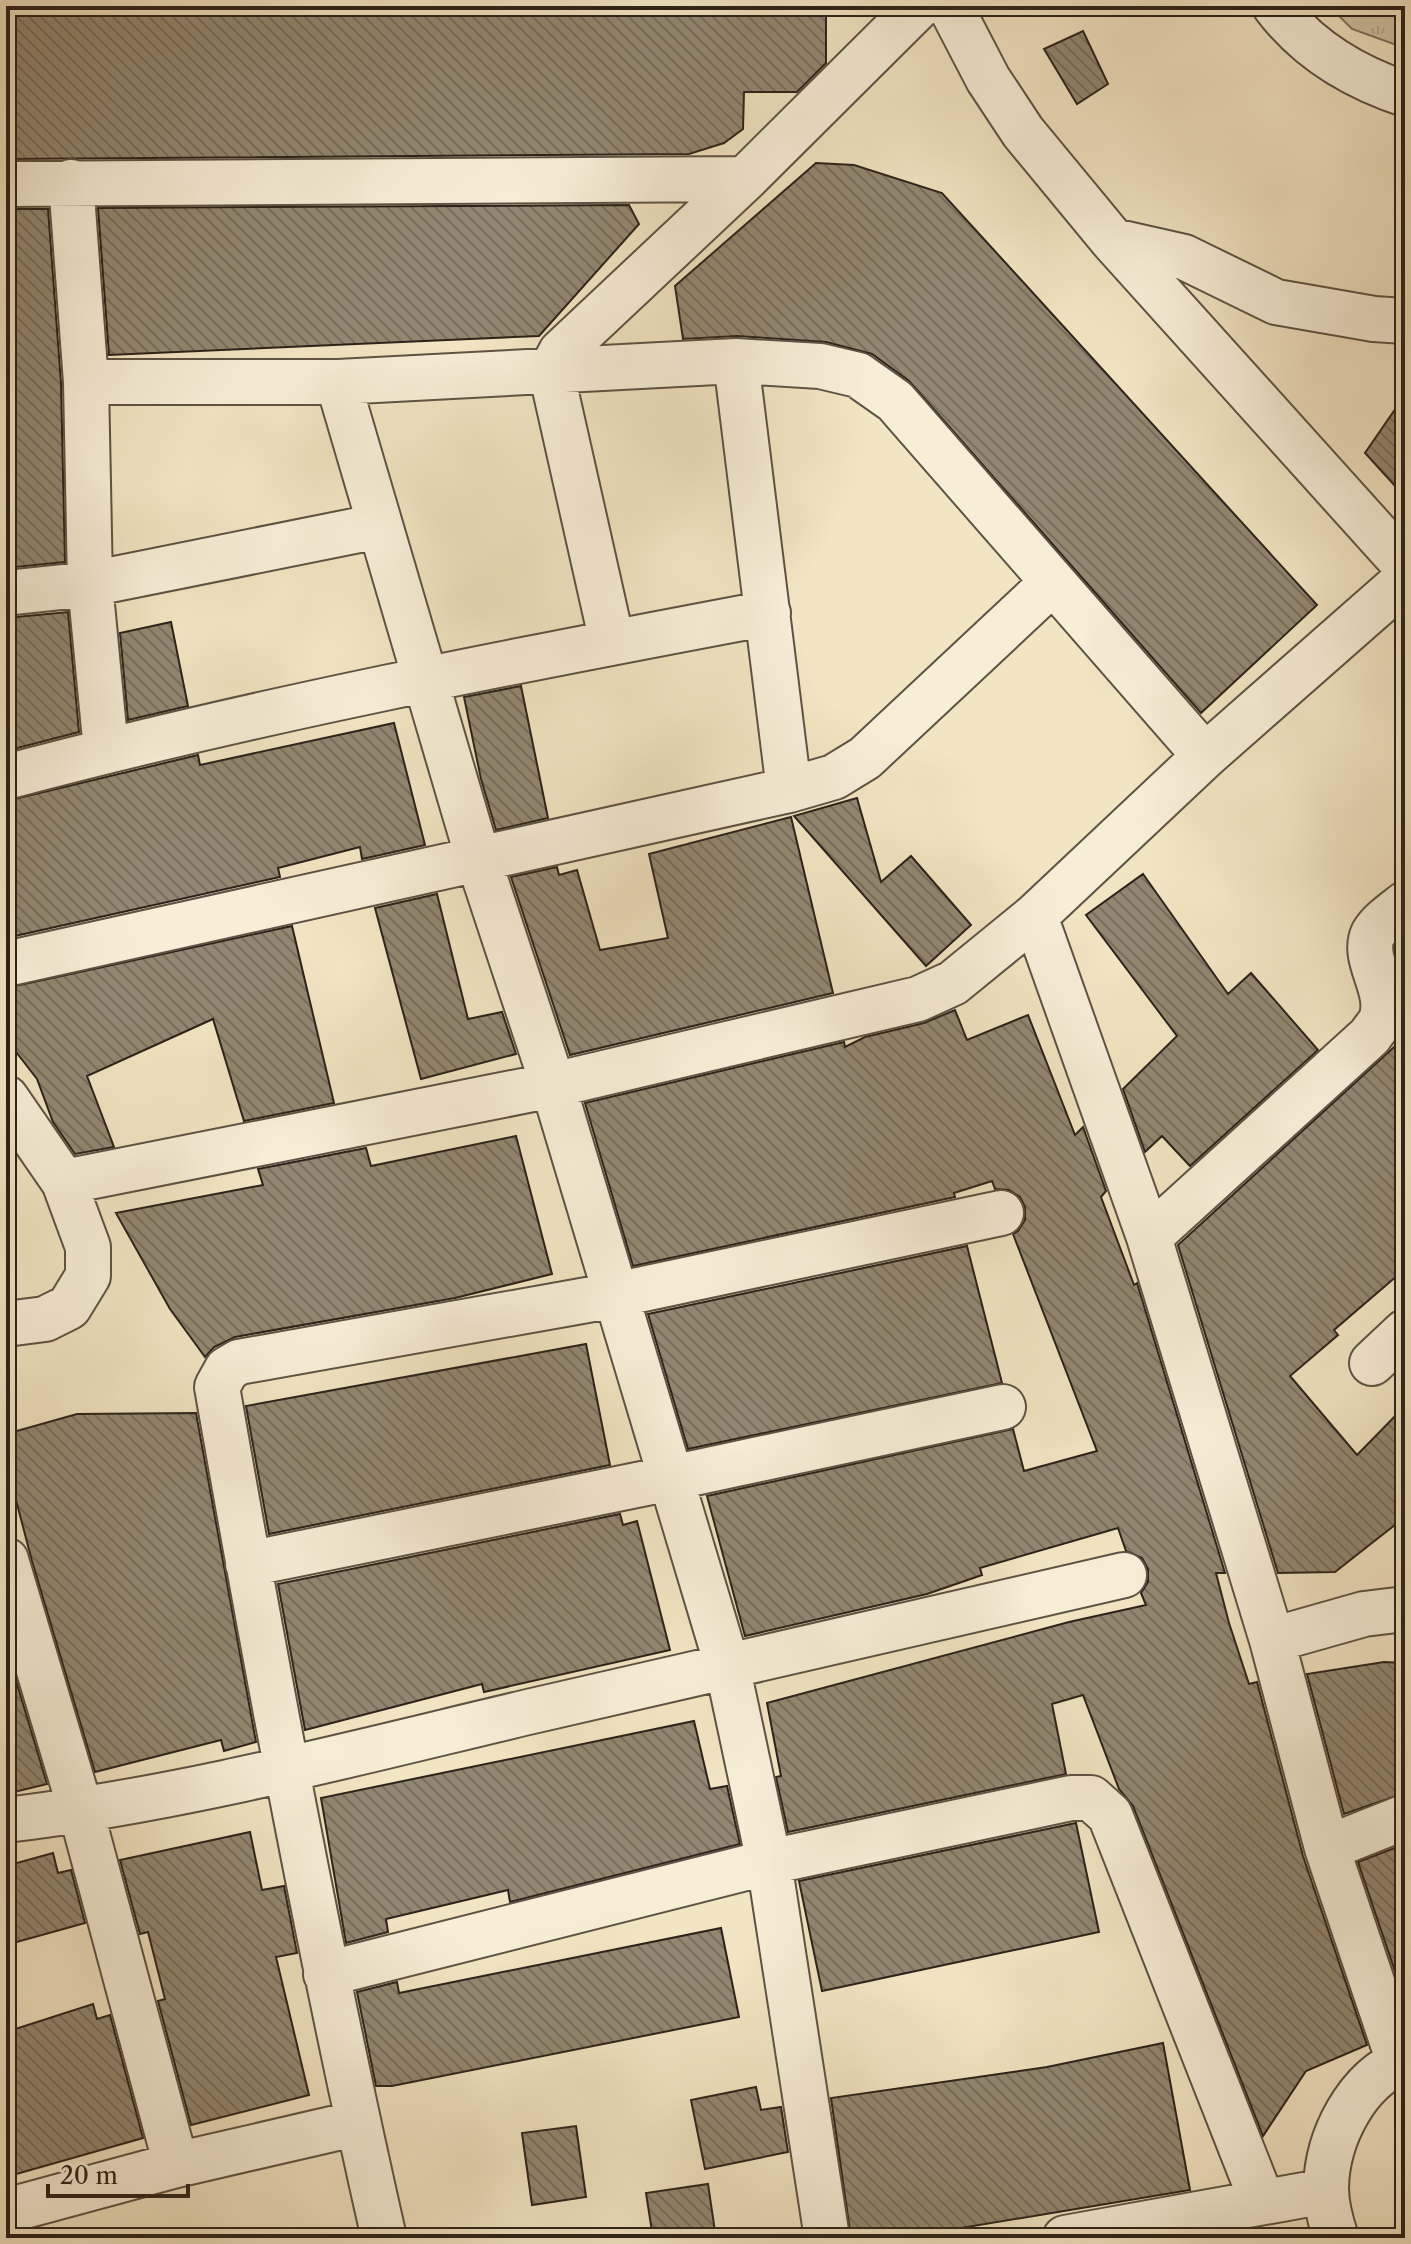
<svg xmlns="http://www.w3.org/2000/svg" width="1411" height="2244" font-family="'Libre Caslon Text',serif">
  <defs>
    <pattern id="park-tufts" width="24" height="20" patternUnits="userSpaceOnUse" patternTransform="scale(2)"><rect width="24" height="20" fill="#d0c4a6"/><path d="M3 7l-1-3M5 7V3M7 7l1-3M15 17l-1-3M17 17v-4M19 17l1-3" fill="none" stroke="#b3a88e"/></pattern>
    <pattern id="building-back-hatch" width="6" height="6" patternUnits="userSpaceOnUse" patternTransform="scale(2)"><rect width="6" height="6" fill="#928772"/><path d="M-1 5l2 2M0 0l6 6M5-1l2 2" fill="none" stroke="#776e5d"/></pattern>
  </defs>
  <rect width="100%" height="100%" fill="#f2e5c3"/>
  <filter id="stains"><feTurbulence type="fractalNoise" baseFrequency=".0025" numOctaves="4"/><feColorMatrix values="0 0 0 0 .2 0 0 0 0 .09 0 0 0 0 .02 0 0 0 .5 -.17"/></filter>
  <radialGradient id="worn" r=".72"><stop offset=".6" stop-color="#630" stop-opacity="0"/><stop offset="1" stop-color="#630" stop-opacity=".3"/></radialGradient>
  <path fill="url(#park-tufts)" stroke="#7e7360" stroke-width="2" d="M 1329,6 L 1405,6 L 1405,48 L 1352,29 Z"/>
  <path fill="url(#building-back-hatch)" stroke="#2b221a" stroke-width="2" d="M 6,6 L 826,6 L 826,63 L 797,92 L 744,92 L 743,129 L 724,143 L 689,154 L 6,159 Z
    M 1083,31 L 1108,84 L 1077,104 L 1044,49 Z
    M 816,163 L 854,165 L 942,193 L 1317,605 L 1201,713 L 909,381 L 872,354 L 826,342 L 737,336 L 683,339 L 675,286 Z
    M 629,205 L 639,224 L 539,336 L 109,355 L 98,208 Z
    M 6,209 L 48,209 L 61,383 L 65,562 L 6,568 Z
    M 1405,395 L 1405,497 L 1365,453 Z
    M 68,612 L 79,732 L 6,751 L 6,618 Z
    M 171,622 L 188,706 L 128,720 L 120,633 Z
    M 521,686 L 548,818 L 496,830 L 481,779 L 464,697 Z
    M 394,723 L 425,845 L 362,859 L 360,847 L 278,868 L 280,877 L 6,938 L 6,801 L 198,755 L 200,765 Z
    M 857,798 L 881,882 L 911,856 L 971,925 L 926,966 L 794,816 Z
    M 791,817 L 833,993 L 570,1055 L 511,877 L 557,867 L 559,875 L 577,870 L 600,950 L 668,938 L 649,854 Z
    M 1143,874 L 1228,994 L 1251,973 L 1318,1050 L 1190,1166 L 1162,1136 L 1145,1152 L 1123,1089 L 1177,1036 L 1086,915 Z
    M 437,894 L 468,1019 L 502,1012 L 516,1054 L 421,1079 L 375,908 Z
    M 292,926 L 334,1103 L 244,1121 L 213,1019 L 87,1076 L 114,1147 L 75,1154 L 53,1122 L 37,1079 L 6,1039 L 6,988 Z
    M 955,1010 L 967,1040 L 1028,1015 L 1075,1135 L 1083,1127 L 1106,1191 L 1101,1197 L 1134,1285 L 1137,1283 L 1225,1573 L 1216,1573 L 1229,1623 L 1249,1684 L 1257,1682 L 1303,1856 L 1367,2045 L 1306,2071 L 1263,2136 L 1133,1806 L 1119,1789 L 1083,1695 L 1052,1704 L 1066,1774 L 788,1832 L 776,1777 L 781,1776 L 767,1703 L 1069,1622 L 1146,1605 L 1141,1593 L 1148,1582 L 1148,1569 L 1142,1558 L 1126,1551 L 1118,1528 L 980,1568 L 982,1575 L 927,1594 L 745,1636 L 707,1496 L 1013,1429 L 1024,1471 L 1097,1451 L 1013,1234 L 1018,1231 L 1025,1220 L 1025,1207 L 1020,1197 L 1009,1190 L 995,1189 L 992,1181 L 954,1193 L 955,1197 L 633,1266 L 585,1103 L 844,1042 L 845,1047 L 865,1037 L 924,1023 Z
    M 1405,1037 L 1405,1269 L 1334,1330 L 1338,1335 L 1290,1376 L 1357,1455 L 1405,1406 L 1405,1517 L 1335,1572 L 1278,1573 L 1178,1245 Z
    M 516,1136 L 552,1274 L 455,1298 L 235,1337 L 214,1347 L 205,1357 L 170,1309 L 116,1213 L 263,1185 L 258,1169 L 366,1148 L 371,1166 Z
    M 967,1246 L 1002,1383 L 688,1449 L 648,1314 Z
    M 586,1344 L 610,1465 L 269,1534 L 246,1406 Z
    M 196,1413 L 256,1742 L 224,1751 L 221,1740 L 95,1772 L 32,1561 L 6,1462 L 6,1434 L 77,1414 Z
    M 620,1514 L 623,1525 L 637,1521 L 670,1650 L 484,1692 L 482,1684 L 305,1730 L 278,1584 Z
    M 6,1647 L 47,1784 L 6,1794 Z
    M 1384,1662 L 1405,1663 L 1405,1793 L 1344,1814 L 1307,1674 Z
    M 694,1721 L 710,1789 L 727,1786 L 740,1844 L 510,1902 L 508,1890 L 386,1919 L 388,1932 L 346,1943 L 321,1798 Z
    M 1076,1823 L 1099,1932 L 822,1991 L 799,1881 Z
    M 250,1832 L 262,1890 L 284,1886 L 297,1953 L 276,1957 L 309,2095 L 191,2125 L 158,2001 L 165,1999 L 148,1932 L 140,1934 L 120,1860 Z
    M 1405,1844 L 1405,2001 L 1358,1862 Z
    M 53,1853 L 58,1873 L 71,1870 L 85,1923 L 6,1945 L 6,1866 Z
    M 721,1928 L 739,2017 L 392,2086 L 376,2086 L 357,1992 L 397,1982 L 399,1993 Z
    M 93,2004 L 97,2019 L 110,2015 L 143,2138 L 6,2177 L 6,2032 Z
    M 1163,2043 L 1190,2190 L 901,2238 L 851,2238 L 831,2098 L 1047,2067 Z
    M 756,2087 L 761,2110 L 781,2107 L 788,2152 L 705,2169 L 691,2100 Z
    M 576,2126 L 586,2197 L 532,2205 L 522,2133 Z
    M 708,2184 L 716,2238 L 653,2238 L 646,2193 Z"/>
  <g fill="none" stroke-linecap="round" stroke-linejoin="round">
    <defs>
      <path id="minor" d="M 950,6 L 988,79 L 1023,132 L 1113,241 L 1405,565
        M 1275,6 C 1308,50 1354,77 1405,94
        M 71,182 L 86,382 L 90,584 L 106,750
        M 6,184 L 745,179
        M 1113,241 L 1184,257 L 1276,302 L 1374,319 L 1405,321
        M 736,361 L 789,790
        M 86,382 L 338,382 L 736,361 L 820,366 L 858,375 L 895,401 L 1205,756
        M 338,382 L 478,858 L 553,1085 L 727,1665 L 769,1862 L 827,2238
        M 6,593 L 90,584 L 379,526
        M 612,642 L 551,371 L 561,352 L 745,179 L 919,6
        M 6,777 C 257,710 513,661 768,613
        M 1035,916 L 1149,1237 L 1272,1640 L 1327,1848 L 1399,2062
        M 6,964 L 789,790 L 834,777 L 865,758 L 1053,582
        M 6,1098 L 64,1182 L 88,1247 L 88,1276 L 69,1307 L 45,1319 L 6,1324
        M 64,1182 L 553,1085 L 918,999 L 953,983 L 1035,916 L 1205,756 L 1405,580
        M 1149,1237 L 1370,1036 C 1373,1031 1378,1026 1381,1020 C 1392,990 1361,960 1373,934 C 1380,922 1395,912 1405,904
        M 1372,1363 L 1405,1332
        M 6,1560 L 81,1811 L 176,2165
        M 248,1564 L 671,1478 L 1003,1407
        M 1272,1640 L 1364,1614 L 1405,1609
        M 6,1820 C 182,1799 355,1753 528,1712 C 726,1665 925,1620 1124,1575
        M 1327,1848 L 1405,1817
        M 326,1974 L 769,1862 L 1071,1798 L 1091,1798 L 1110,1815 L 1262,2201
        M 6,2211 L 176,2165 L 358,2123
        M 384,2238 C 320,1956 267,1672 217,1387 L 227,1369 L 239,1362 L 615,1295 L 1001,1213
        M 1065,2238 L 1326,2191
        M 1336,2238 C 1331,2223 1326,2204 1326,2188 C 1327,2138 1356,2079 1405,2060"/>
    </defs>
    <use href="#minor" stroke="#5d5344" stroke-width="48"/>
    <use href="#minor" stroke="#f7eed8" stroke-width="44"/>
  </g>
  <rect width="1411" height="2244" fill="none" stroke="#f2e5c3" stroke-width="32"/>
  <rect x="8" y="8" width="1395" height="2228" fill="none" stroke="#2b221a" stroke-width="4"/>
  <rect x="16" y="16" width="1379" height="2212" fill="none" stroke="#2b221a" stroke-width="2"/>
  <path d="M48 2184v12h140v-12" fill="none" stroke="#2b221a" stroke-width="4"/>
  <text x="60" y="2184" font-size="24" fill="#2b221a" stroke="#f7eed8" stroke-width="6" paint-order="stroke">20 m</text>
  <rect width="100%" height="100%" filter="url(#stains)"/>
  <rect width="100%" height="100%" fill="url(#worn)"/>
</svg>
